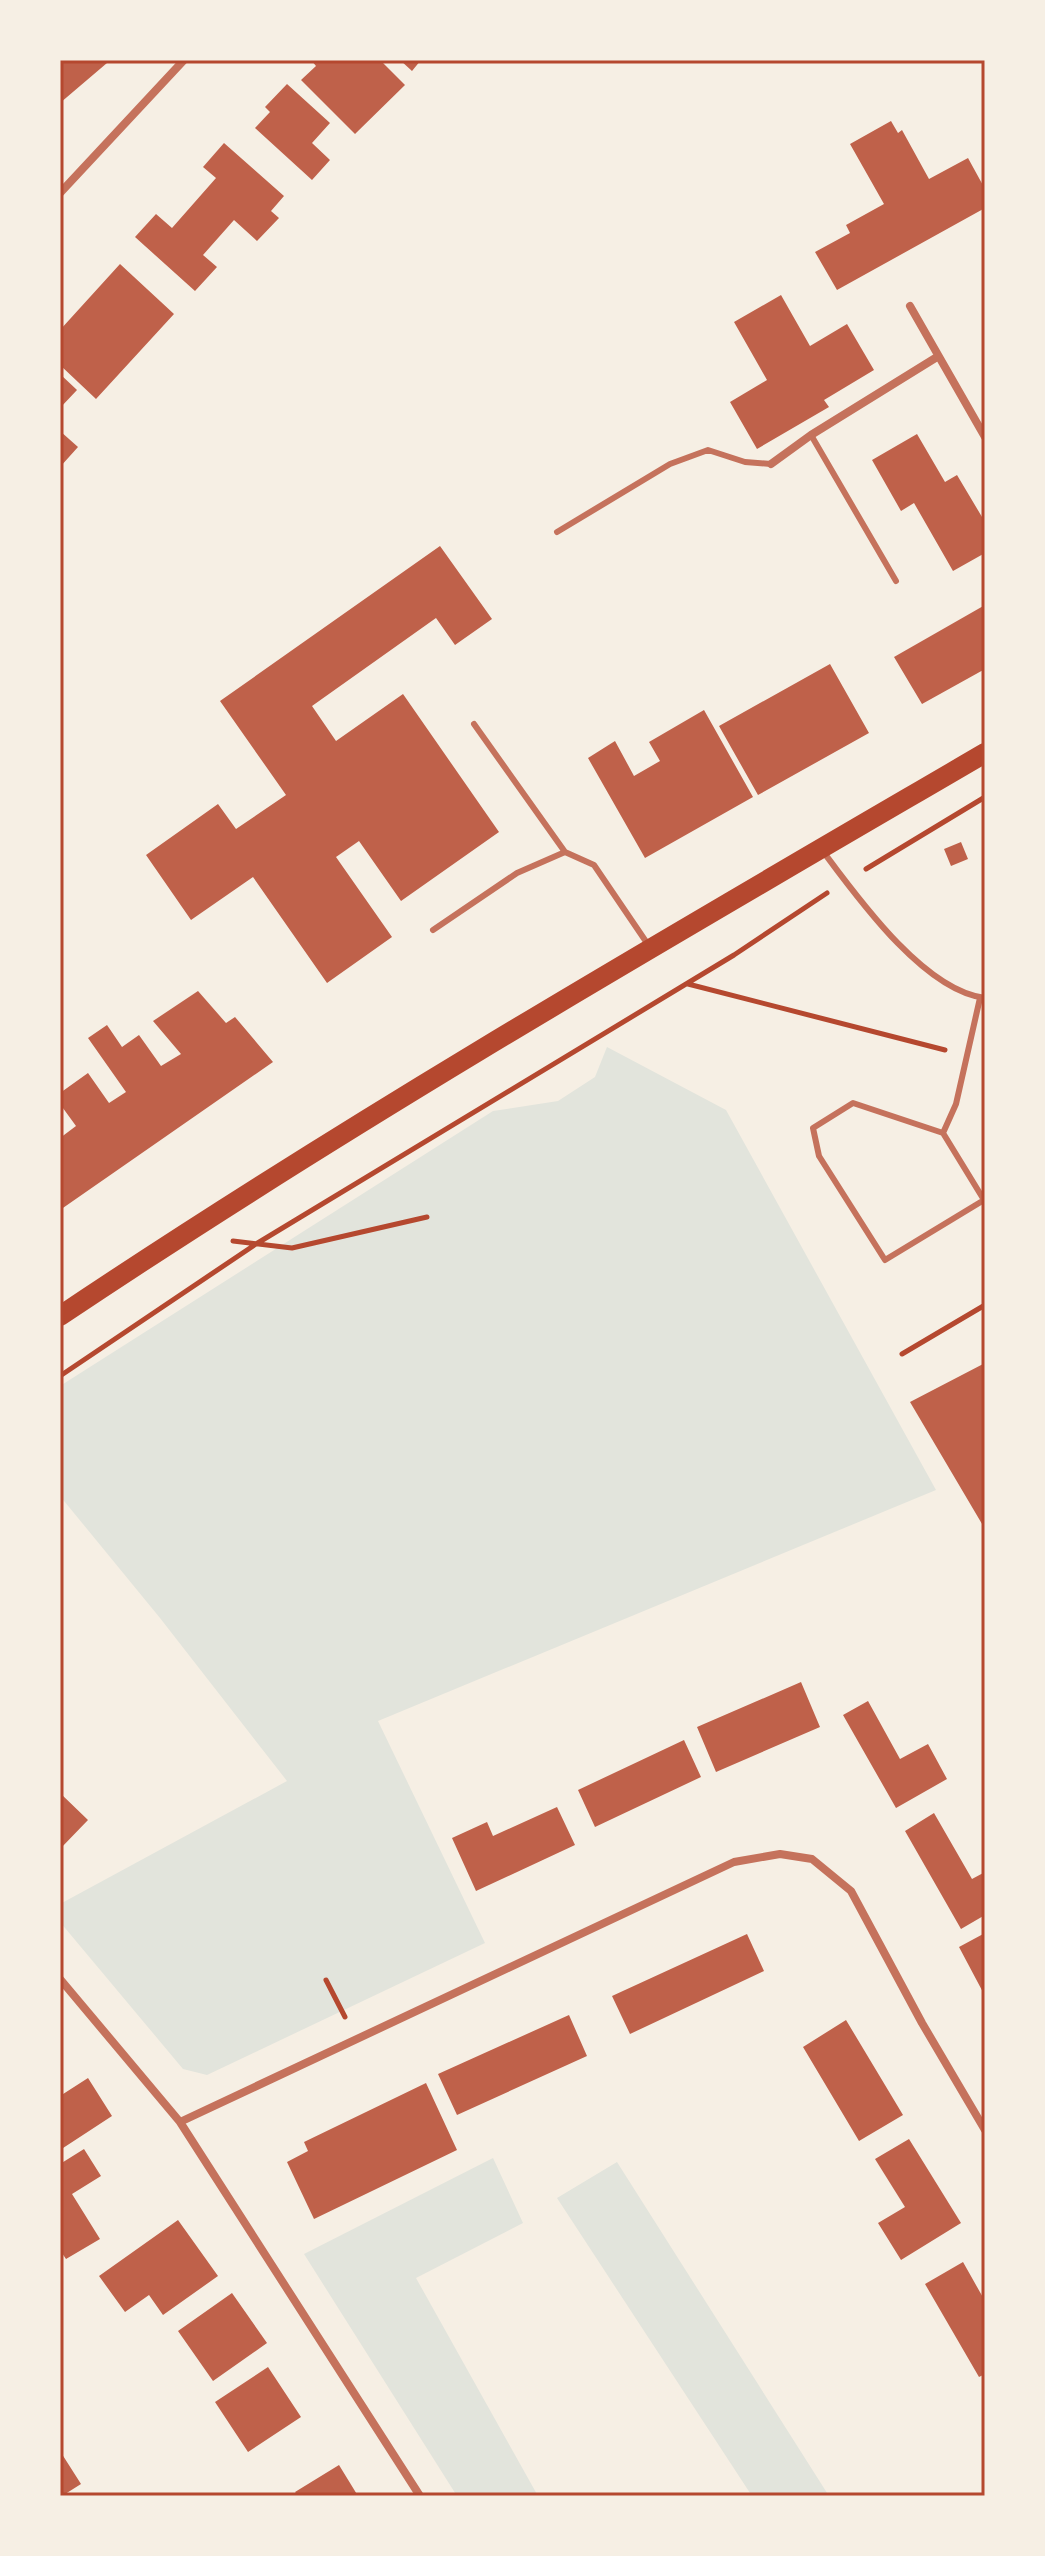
<svg xmlns="http://www.w3.org/2000/svg" width="1045" height="2556" font-family="'Sofia Sans Condensed',sans-serif">
  <rect width="100%" height="100%" fill="#f6efe4"/>
  <path fill="#e2e4dc" d="M 607,1047 L 726,1110 L 936,1490 L 378,1721 L 485,1943 L 207,2075 L 183,2069 L 60,1922 L 60,1904 L 287,1781 L 160,1618 L 60,1496 L 60,1386 L 493,1111 L 558,1101 L 595,1077 Z
    M 493,2158 L 523,2223 L 416,2278 L 538,2496 L 457,2496 L 304,2254 Z
    M 617,2162 L 829,2496 L 752,2496 L 557,2198 Z"/>
  <path fill="#bf614a" d="M 60,60 L 104,60 L 107,63 L 60,103 Z
    M 311,60 L 380,60 L 405,85 L 355,134 L 301,80 L 316,66 Z
    M 400,60 L 421,60 L 412,71 Z
    M 287,84 L 330,123 L 312,143 L 330,160 L 312,180 L 255,128 L 270,112 L 265,107 Z
    M 891,121 L 898,133 L 902,130 L 929,179 L 968,158 L 985,189 L 985,208 L 837,290 L 815,252 L 850,233 L 846,225 L 884,204 L 850,144 Z
    M 224,143 L 284,196 L 271,211 L 279,218 L 257,241 L 234,220 L 203,255 L 217,267 L 195,291 L 135,237 L 156,214 L 172,228 L 216,178 L 203,167 Z
    M 120,264 L 174,314 L 96,399 L 60,365 L 60,330 Z
    M 781,295 L 810,346 L 847,324 L 874,370 L 824,400 L 829,407 L 757,449 L 730,402 L 767,380 L 734,322 Z
    M 60,374 L 77,390 L 60,408 Z
    M 60,431 L 78,447 L 60,467 Z
    M 917,434 L 945,482 L 957,475 L 985,522 L 985,553 L 953,571 L 914,503 L 901,511 L 872,460 Z
    M 440,546 L 492,619 L 455,645 L 436,618 L 312,706 L 336,741 L 403,694 L 499,832 L 401,901 L 359,841 L 336,857 L 392,937 L 327,983 L 253,877 L 191,920 L 146,855 L 218,804 L 236,829 L 286,795 L 220,701 Z
    M 985,605 L 985,669 L 922,704 L 894,657 Z
    M 830,664 L 869,733 L 758,795 L 719,726 Z
    M 704,710 L 753,797 L 645,858 L 588,758 L 615,741 L 634,776 L 660,761 L 649,742 Z
    M 961,842 L 968,859 L 951,866 L 944,849 Z
    M 198,991 L 226,1023 L 235,1017 L 273,1062 L 60,1210 L 60,1138 L 76,1126 L 60,1104 L 60,1093 L 88,1073 L 109,1103 L 126,1092 L 88,1038 L 107,1025 L 122,1047 L 139,1035 L 161,1066 L 181,1054 L 153,1021 Z
    M 985,1363 L 985,1529 L 910,1402 Z
    M 801,1682 L 820,1727 L 716,1772 L 697,1727 Z
    M 868,1701 L 900,1759 L 928,1744 L 947,1779 L 896,1808 L 843,1715 Z
    M 684,1740 L 701,1777 L 595,1827 L 578,1790 Z
    M 60,1793 L 88,1820 L 60,1849 Z
    M 557,1807 L 575,1845 L 476,1891 L 452,1838 L 487,1822 L 493,1836 Z
    M 934,1813 L 972,1879 L 985,1872 L 985,1915 L 961,1929 L 905,1831 Z
    M 985,1933 L 985,1996 L 959,1947 Z
    M 747,1934 L 764,1971 L 630,2034 L 612,1996 Z
    M 569,2015 L 587,2056 L 457,2115 L 438,2074 Z
    M 846,2020 L 903,2115 L 859,2141 L 803,2047 Z
    M 88,2078 L 112,2116 L 60,2150 L 60,2096 Z
    M 426,2083 L 457,2150 L 314,2219 L 287,2162 L 308,2151 L 304,2142 Z
    M 909,2139 L 961,2223 L 901,2260 L 878,2223 L 905,2207 L 875,2159 Z
    M 84,2149 L 101,2176 L 72,2194 L 100,2239 L 66,2259 L 60,2250 L 60,2164 Z
    M 178,2220 L 218,2276 L 163,2315 L 149,2295 L 125,2312 L 99,2276 Z
    M 963,2262 L 985,2301 L 985,2374 L 979,2377 L 925,2284 Z
    M 232,2293 L 267,2343 L 213,2381 L 178,2331 Z
    M 268,2367 L 301,2417 L 248,2452 L 215,2402 Z
    M 60,2451 L 81,2484 L 62,2496 L 60,2496 Z
    M 339,2465 L 358,2496 L 298,2496 L 295,2492 Z"/>
  <g fill="none" stroke-linecap="round" stroke-linejoin="round">
    <path stroke="#b5482f" stroke-width="5" d="M 866,869 L 985,797
      M 688,984 L 945,1050
      M 233,1241 L 292,1248 L 427,1217
      M 902,1354 L 985,1305
      M 60,1376 L 256,1244 L 734,955 L 827,893
      M 326,1980 L 345,2017"/>
    <path stroke="#c5725c" stroke-width="6" d="M 811,435 L 896,581
      M 557,532 L 670,464 L 708,450 L 745,462 L 771,464
      M 474,724 L 565,852
      M 822,850 C 857,897 924,991 985,998
      M 433,930 L 517,873 L 565,852 L 594,865 L 649,946
      M 943,1133 L 956,1104 L 980,998
      M 984,1200 L 885,1260 L 819,1156 L 813,1128 L 853,1103 L 943,1133 L 984,1200 L 985,1203"/>
    <path stroke="#c5725c" stroke-width="8" d="M 60,193 L 184,60
      M 910,306 L 985,437
      M 771,464 L 811,435 L 937,357
      M 60,1979 L 180,2122 L 420,2496
      M 180,2122 L 734,1862 L 780,1854 L 812,1859 L 851,1891 L 922,2023 L 985,2130"/>
    <path stroke="#b5482f" stroke-width="20" d="M 60,1316 C 360,1115 673,935 985,753"/>
  </g>
  <rect width="1045" height="2556" fill="none" stroke="#f6efe4" stroke-width="124"/>
  <rect x="62" y="62" width="921" height="2432" fill="none" stroke="#b5482f" stroke-width="3"/>
</svg>
